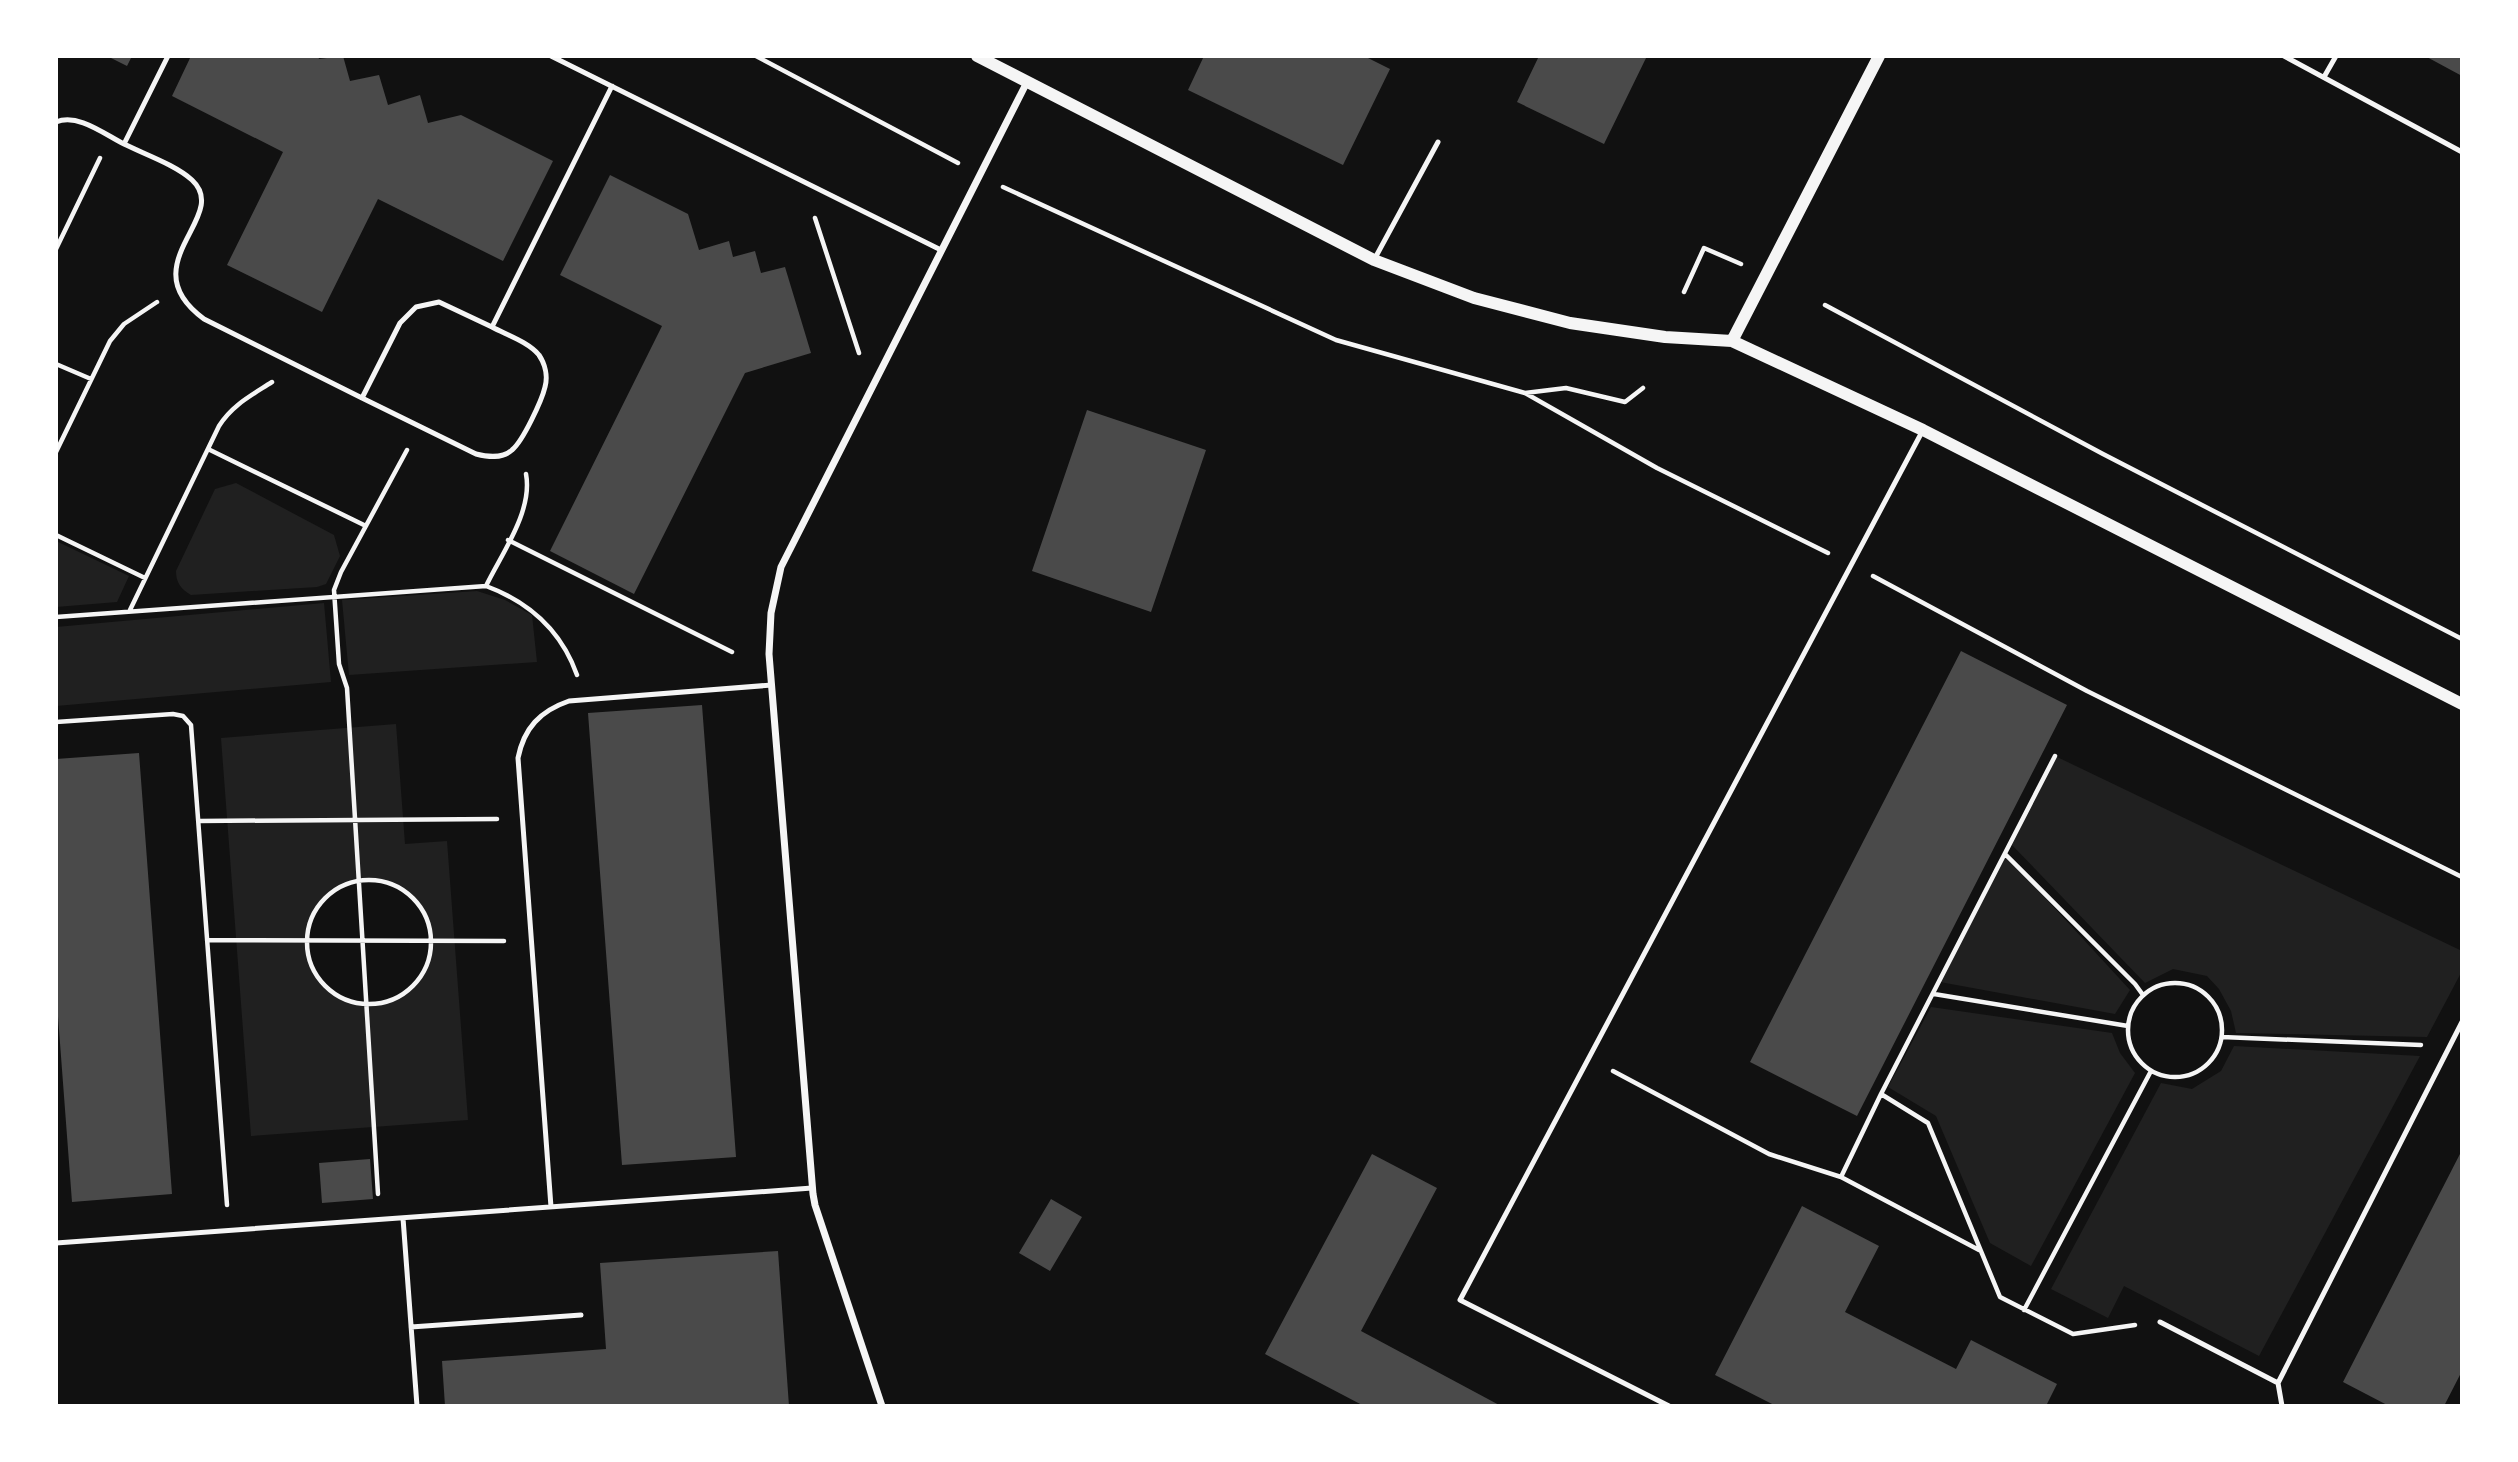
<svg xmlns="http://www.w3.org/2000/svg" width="2518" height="1462" font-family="Barlow,sans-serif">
  <rect width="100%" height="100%" fill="#111"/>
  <path fill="#202020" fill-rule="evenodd" d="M 236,483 L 334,535 L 340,556 L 326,584 L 317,587 L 191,595 C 181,589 176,583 176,571 L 215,489 Z
    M 56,541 L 129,576 L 117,602 L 56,607 Z
    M 477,591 L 505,600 L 532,615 L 537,662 L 349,675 L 342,600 Z
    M 324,603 L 331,682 L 56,706 L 56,627 Z
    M 396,724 L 405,844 L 447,841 L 468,1120 L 251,1136 L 221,738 ZM 374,880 C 424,891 451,942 414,984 C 406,995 391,1002 377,1003 C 292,1012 277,884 374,880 Z
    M 2055,756 L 2462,951 L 2462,971 L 2427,1037 L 2236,1033 L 2231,1011 L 2219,989 L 2207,976 L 2173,969 L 2145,983 L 2011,844 Z
    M 2005,854 L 2130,990 L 2115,1014 L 1940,982 Z
    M 1931,1007 L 2112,1033 L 2120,1053 L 2135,1073 L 2031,1266 L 1990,1243 L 1936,1116 L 1888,1087 Z
    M 2234,1046 L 2420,1056 L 2259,1356 L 2124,1286 L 2108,1318 L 2051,1289 L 2161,1083 L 2192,1089 L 2221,1071 Z"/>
  <path fill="#4a4a4a" d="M 107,56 L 132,56 L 127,66 Z
    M 191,56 L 318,56 L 319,59 L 343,56 L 350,81 L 379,75 L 388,105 L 420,95 L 428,123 L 461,115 L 553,161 L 503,261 L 378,199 L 322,312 L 227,265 L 283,152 L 172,96 Z
    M 1204,56 L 1364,56 L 1390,69 L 1343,165 L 1188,90 Z
    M 1539,56 L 1647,56 L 1604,144 L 1517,102 Z
    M 2425,56 L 2462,56 L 2462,76 Z
    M 610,175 L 688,214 L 699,250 L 729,241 L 733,257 L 755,251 L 761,273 L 785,267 L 811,353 L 745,373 L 634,594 L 550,551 L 662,326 L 560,275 Z
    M 1087,410 L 1206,450 L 1151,612 L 1032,571 Z
    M 1961,651 L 2067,705 L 1857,1116 L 1750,1062 Z
    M 702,705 L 736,1157 L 622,1165 L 588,713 Z
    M 139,753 L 172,1194 L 72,1202 L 56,990 L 56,759 Z
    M 2462,1150 L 2462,1371 L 2444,1406 L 2389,1406 L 2343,1382 Z
    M 1372,1154 L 1437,1188 L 1361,1331 L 1501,1406 L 1364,1406 L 1265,1354 Z
    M 370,1159 L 373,1199 L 322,1203 L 319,1163 Z
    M 1051,1199 L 1082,1217 L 1050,1271 L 1019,1253 Z
    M 1802,1206 L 1879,1246 L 1845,1312 L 1956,1369 L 1971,1340 L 2057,1384 L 2046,1406 L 1776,1406 L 1715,1375 Z
    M 778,1251 L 789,1406 L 445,1406 L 442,1361 L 606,1349 L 600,1263 Z"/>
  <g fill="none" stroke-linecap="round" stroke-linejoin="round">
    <path stroke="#f5f5f5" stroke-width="4.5" d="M 756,56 L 958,163
      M 1003,187 L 1336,340 L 1525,393 L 1566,388 L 1625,402 L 1643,388
      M 815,218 L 859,353
      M 56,249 L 100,158
      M 1684,292 L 1704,248 L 1741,264
      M 1825,305 L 2103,454 L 2462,639
      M 56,364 L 91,379
      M 1525,393 L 1657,468 L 1828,553
      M 208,449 L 366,526
      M 56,452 L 110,341 L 124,324 L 157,302
      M 56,535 L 145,578
      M 508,540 L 732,652
      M 1873,576 L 2087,691 L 2462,877
      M 486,586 C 502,553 533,511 526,474
      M 130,610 L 219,426 C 232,405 252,395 272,382
      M 56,617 L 486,586 C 529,602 561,630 577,675
      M 56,722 L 173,714 L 183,716 L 191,725 L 227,1205
      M 199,821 L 497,819
      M 2005,854 L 2135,984 L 2143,995
      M307 942a62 62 0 1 1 124 0a62 62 0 1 1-124 0Z
      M 207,940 L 504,941
      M2128 1030a47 47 0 1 1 94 0a47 47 0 1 1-94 0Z
      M 1934,994 L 2128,1026
      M 2222,1037 L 2421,1045
      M 1613,1071 L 1769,1154 L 1841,1177 L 1979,1250
      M 1881,1094 L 1928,1123 L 2000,1297 L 2073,1334 L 2135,1325
      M 1841,1177 L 1881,1094 L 2055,756
      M 378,1194 L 347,688 L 339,664 L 334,590 L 341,572 L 407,450
      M 2024,1310 L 2151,1071"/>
    <path stroke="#f5f5f5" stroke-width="5" d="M 168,56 L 124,144 C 144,154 176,165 192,180 C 232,217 129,264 204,319 L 362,398
      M 551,56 L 941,250
      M 2284,56 L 2462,152
      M 2324,77 L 2336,56
      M 56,122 C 78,113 104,134 124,144
      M 1374,260 L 1438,142
      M 492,327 L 439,302 L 416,307 L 400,323 L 362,398 L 476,454 C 488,457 502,459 512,450 C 523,441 542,400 545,387 C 548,376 545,364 539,355 C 528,342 507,335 492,327 L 612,86
      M 551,1207 L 518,758 C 524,728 540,711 569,701 L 772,685
      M 403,1218 L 417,1406
      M 56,1243 L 812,1188
      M 2160,1322 L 2278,1383 L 2462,1022
      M 411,1327 L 581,1315
      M 2278,1383 L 2282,1406
      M 1669,1406 L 1460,1300 L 1923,430"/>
    <path stroke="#f5f5f5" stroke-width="7" d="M 882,1406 L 815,1205 L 813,1194 L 769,654 L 771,613 L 781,567 L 1027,82"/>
    <path stroke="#f5f5f5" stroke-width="12" d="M 977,56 L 1374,260 L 1474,298 L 1570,323 L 1665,337 L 1732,341 L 1923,430 L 2462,704
      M 1732,341 L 1879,56"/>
  </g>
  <rect width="2518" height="1462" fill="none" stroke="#ffffff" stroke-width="116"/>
</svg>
